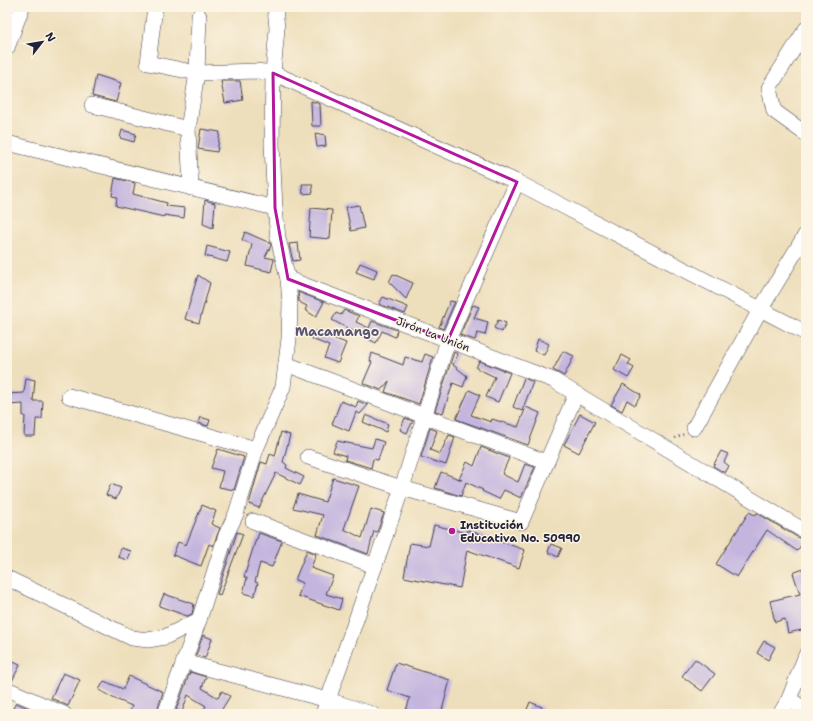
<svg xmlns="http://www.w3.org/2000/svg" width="813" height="721" font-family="'Shantell Sans',sans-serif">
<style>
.building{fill:#c4b5df}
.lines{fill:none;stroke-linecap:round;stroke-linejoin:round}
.minor-casing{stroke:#413e4e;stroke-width:16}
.path{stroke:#413e4e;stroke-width:2;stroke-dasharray:1 3;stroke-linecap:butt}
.minor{stroke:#fff;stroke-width:15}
.marked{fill:none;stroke:#b5179e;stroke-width:3;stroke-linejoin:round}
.poi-dot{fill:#b5179e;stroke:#fcf5e5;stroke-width:1.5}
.labels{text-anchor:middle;stroke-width:3;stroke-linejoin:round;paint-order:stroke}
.street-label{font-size:11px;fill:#22223b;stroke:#fcf5e5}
.poi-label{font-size:11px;font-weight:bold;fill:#22223b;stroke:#fcf5e5;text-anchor:start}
.quarter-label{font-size:13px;font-weight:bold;fill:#5b5574;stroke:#fcf5e5}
</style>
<rect width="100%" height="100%" fill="#fcf5e5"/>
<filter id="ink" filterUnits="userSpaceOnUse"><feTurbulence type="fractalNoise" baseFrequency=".025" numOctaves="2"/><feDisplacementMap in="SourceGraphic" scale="8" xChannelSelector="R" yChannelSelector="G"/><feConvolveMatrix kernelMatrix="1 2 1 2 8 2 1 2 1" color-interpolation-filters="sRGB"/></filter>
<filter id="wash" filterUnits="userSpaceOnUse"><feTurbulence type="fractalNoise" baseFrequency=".012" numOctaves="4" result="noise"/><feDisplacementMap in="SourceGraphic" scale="16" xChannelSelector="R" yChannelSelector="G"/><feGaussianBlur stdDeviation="0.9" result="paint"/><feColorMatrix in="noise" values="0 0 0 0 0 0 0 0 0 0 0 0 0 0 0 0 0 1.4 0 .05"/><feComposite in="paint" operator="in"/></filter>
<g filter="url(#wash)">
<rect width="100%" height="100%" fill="#eedfbc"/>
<g id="blocks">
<g class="building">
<polygon points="96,75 121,83 116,102 92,96"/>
<polygon points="221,81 240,81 243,100 225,103"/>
<polygon points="311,101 320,104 321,126 312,126"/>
<polygon points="201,129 220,132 217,152 198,149"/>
<polygon points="122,130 136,134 134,142 120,138"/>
<polygon points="315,133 325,135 326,146 317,147"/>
<polygon points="115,178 135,183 133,194 167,203 166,206 185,208 184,218 164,215 164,217 116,206 117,197 112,196"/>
<polygon points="302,184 312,184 313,193 303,194"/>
<polygon points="205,200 215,203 213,228 203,224"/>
<polygon points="359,205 364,228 351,231 346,207"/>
<polygon points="311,208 332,210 330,239 309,237"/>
<polygon points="245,232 270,243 271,246 265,257 274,259 271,272 247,266 252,244 242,240"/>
<polygon points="298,243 300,260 293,261 289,244"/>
<polygon points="207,246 230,252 227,262 205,256"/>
<polygon points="360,263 377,270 374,279 356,272"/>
<polygon points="393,274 413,283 406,299 389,282"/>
<polygon points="198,275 210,283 199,323 185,319"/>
<polygon points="298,292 324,302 316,317 305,310 307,306 299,302"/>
<polygon points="383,297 408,307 405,314 379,304"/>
<polygon points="450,301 455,302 443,329 439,327"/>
<polygon points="473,305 479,307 474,318 488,322 485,335 477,333 475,340 460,335"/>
<polygon points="344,310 359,316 356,322 369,328 372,321 397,330 395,337 382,331 376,343 332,320 336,313 341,315"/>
<polygon points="498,320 506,323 502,332 494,328"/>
<polygon points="315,331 346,343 338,363 324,358 329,346 312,339"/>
<polygon points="538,339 549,344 544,355 534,351"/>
<polygon points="563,351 574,356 564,376 553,370"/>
<polygon points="454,352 458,354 453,365 467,376 463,387 453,383 443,413 435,411"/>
<polygon points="372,353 403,365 405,357 422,362 425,354 433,357 419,404 385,392 389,381 381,390 363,383 372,362 370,361"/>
<polygon points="622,355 631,360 628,364 634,368 628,378 614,370"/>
<polygon points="479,361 510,373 498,402 486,397 495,377 476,368"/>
<polygon points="26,378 35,380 33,401 43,401 42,419 36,419 35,436 24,436 25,416 23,416 23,404 7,405 7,394 24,393"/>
<polygon points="524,378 533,382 522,411 513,407"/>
<polygon points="623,384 641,395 635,405 627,400 622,411 611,405"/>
<polygon points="469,390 480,395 471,415 491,422 492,419 518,427 526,407 540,413 528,445 456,419"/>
<polygon points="341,401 356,407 358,401 368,405 360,414 356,412 349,431 332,424"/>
<polygon points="580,414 595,422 579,453 564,445"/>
<polygon points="366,415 388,424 386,432 363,422"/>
<polygon points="200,417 210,420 208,426 198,423"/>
<polygon points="405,418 413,421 407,433 400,430"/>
<polygon points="430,428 437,431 430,450 440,454 449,435 455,437 446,465 421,457"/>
<polygon points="281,432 290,435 283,462 287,465 286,468 304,477 300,485 276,473 259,508 249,504 261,462 267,464 270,454 275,456"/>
<polygon points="375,439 384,442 378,460 373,459 371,468 345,460 346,456 333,452 337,441 372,448"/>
<polygon points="481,447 509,458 502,474 518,482 525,464 535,467 521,498 504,490 499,499 482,491 483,490 466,482 461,496 435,488 441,472 462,480 459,479 467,462 474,466"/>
<polygon points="218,449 244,457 234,490 219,487 223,471 211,468"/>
<polygon points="721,451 728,454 724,462 729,466 725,473 713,466"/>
<polygon points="333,478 359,486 344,529 362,538 371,509 384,513 377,532 374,531 368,554 317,535 323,515 293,508 298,494 325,502"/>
<polygon points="111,484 121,488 116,499 106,495"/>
<polygon points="202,505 216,511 211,524 220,528 213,546 209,544 201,566 173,555 178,542 186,545"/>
<polygon points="749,512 755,515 757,513 804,541 797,551 767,530 737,577 716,564"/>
<polygon points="434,525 466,533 467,530 525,550 519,568 467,550 460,588 404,577 410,543 429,546"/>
<polygon points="237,532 243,534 220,595 217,594"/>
<polygon points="259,533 282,541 272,567 260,563 255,582 258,583 254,596 243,593 247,578 244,577 256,539 257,539"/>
<polygon points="551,544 562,548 558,557 548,552"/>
<polygon points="121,548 131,551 128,560 118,557"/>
<polygon points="307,550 316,554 311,568 333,576 326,594 342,599 339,610 298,596 303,583 295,580"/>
<polygon points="806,568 806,629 788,633 785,619 775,622 770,601 800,594 793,573"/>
<polygon points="164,594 194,604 192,614 187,616 159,606"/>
<polygon points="203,635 212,639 205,658 196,655"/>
<polygon points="764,641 775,647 768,660 757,653"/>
<polygon points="7,659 20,665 12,681 7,680"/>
<polygon points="695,659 715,674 702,691 682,676"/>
<polygon points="396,663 450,680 441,714 405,714 410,698 387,690"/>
<polygon points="190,672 206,677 202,688 218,698 222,691 230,696 219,714 201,714 206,706 188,695 182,712 176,710"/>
<polygon points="63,673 80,680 68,706 51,698"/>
<polygon points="129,676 163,692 156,714 129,714 132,706 113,698 99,690 104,681 123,689"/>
<polygon points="530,702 542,707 539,714 532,714 526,712"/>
<polygon points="16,703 42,714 10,714"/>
</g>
</g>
</g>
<g filter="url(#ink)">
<use href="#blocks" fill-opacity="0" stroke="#413e4e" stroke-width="1"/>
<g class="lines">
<g class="minor-casing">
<g id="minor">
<polyline points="155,7 148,63 197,73 256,71 273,73 517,182 806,333"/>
<polyline points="806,29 769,88 774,111 806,134"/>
<polyline points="7,48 22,7"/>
<polyline points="92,105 188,129"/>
<polyline points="7,143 275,208"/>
<polyline points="191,188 188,129 197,73 199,16"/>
<polyline points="288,279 553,380 806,532"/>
<polyline points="286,364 546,462"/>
<polyline points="69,396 256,449"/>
<polyline points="694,428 760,310 806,234"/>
<polyline points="308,457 402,488 521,522 576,394"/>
<polyline points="253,521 375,566"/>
<polyline points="7,578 132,638 148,640 165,637 199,620"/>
<polyline points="184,661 199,666 328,700 372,714"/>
<polyline points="7,689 64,714"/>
<polyline points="789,699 806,710"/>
<polyline points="165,714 199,620 226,535 236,514 256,449 283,387 289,339 290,303 288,279 278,238 275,208 272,144 273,73 277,29 275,7"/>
<polyline points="323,714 402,488 448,340 517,182"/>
<polyline points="780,714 789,699 806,655"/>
</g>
</g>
<polyline class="path" points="675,438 684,434"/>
<use href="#minor" class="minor"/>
</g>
</g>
<path class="marked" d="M273,73L517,182L448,340L288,279L275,208Z"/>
<circle class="poi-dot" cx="452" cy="531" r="4"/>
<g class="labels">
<g class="street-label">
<text transform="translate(433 334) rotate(21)" y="4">Jirón La Unión</text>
</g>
<g class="poi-label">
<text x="460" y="529">Institución<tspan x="460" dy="13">Educativa No. 50990</tspan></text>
</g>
<g class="quarter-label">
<text x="337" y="336">Macamango</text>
</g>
</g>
<rect width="813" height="721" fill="none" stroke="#fcf5e5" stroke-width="24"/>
<g transform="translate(42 42) rotate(59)" stroke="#fcf5e5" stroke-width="3" paint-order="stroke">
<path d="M0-3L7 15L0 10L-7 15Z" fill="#22223b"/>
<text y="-6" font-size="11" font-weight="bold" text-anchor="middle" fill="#22223b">N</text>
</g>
</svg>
